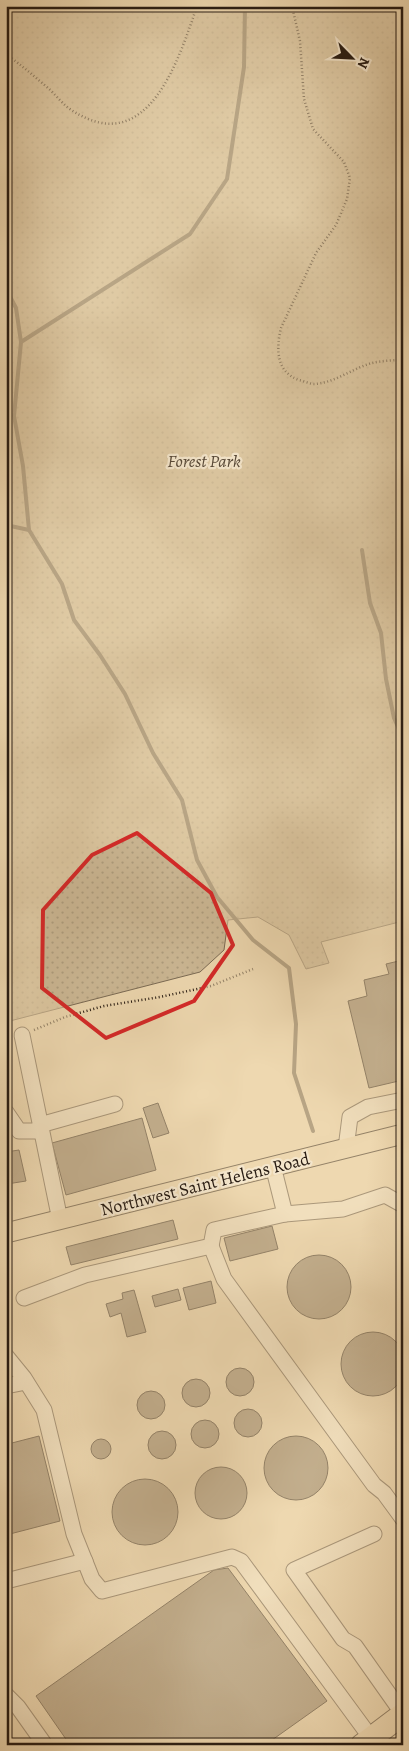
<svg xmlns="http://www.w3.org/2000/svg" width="409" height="1751" font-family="Alegreya,serif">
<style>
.park{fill:url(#park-dots);stroke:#7a6a54}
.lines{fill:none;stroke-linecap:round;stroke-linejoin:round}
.stream{stroke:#766650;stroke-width:4}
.building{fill:#8e7d64;stroke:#271b12}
.minor-casing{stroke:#594a3a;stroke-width:17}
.major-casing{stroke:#271b12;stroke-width:21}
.highway-casing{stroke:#271b12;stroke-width:24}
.path{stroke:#271b12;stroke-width:2.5;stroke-dasharray:1 2.5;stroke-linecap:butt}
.minor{stroke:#f4e6cc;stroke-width:15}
.major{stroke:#eed8b0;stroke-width:19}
.highway{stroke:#eed8b0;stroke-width:22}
.marked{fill:none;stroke:#d62828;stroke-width:4;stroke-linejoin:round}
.labels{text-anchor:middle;stroke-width:4.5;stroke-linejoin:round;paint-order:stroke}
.park-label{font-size:18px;font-style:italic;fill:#594a39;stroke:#f4e6cc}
.street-label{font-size:18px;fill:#271b12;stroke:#f4e6cc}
</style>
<defs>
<pattern id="park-dots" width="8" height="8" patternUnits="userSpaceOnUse" patternTransform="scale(1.25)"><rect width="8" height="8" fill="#ccb895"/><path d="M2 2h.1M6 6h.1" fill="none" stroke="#af9e7f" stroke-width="1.8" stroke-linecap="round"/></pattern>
</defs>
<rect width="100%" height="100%" fill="#eed8b0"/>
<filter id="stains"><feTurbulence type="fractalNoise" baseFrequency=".004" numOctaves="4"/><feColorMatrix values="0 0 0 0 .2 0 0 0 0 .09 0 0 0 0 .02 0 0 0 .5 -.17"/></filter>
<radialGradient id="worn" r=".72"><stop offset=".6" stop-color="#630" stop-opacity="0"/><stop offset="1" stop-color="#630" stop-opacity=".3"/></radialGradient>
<polygon class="park" points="6,6 403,6 403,921 321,942 329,963 306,969 289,935 258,917 228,920 224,950 200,972 6,1022"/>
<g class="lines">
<g class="stream">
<polyline points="245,6 244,67 227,179 190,234 21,342 14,416 23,466 29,530 62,584 74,620 100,655 125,694 153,753 182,800 197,860 217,897 253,940 289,968 296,1024 294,1073 313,1131"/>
<polyline points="6,289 16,308 21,342"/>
<polyline points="6,525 29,530"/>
<polyline points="362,550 370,603 381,633 386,679 394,718 403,738"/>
</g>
</g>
<g class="building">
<polygon points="403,960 403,1080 369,1088 348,1001 367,996 364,980 389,974 386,964"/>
<polygon points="158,1103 169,1133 153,1138 143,1108"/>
<polygon points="142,1118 156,1170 66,1195 52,1143"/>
<polygon points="19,1150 26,1181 7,1184 9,1197 6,1197 6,1152"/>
<polygon points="173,1220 178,1239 71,1265 66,1247"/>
<polygon points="272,1226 278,1249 230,1261 224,1238"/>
<circle cx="319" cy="1287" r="32"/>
<polygon points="211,1281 216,1303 189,1310 183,1288"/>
<polygon points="178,1289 181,1300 155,1307 152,1296"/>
<polygon points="134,1290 146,1332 127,1337 121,1313 110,1317 106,1304 123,1299 122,1293"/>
<circle cx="373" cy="1364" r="32"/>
<circle cx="240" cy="1382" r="14"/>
<circle cx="196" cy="1393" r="14"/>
<circle cx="151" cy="1405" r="14"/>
<circle cx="248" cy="1423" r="14"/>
<circle cx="205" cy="1434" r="14"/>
<circle cx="162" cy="1445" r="14"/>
<polygon points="39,1436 60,1521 6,1535 6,1440 8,1444"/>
<circle cx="296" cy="1468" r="32"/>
<circle cx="101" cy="1449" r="10"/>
<circle cx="221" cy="1493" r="26"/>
<circle cx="145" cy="1512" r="33"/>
<polygon points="228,1568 327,1701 265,1745 70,1745 36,1696 214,1570"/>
</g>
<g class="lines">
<g class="minor-casing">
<g id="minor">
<polyline points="22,1035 60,1220"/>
<polyline points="6,1112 19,1131 41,1131"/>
<polyline points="40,1125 115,1104"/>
<polyline points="346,1148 350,1117 368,1107 403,1100"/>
<polyline points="273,1166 285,1214"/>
<polyline points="211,1246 224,1279 374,1485 384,1493 403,1519"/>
<polyline points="24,1298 85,1275 211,1246 214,1230 285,1214 343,1209 385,1195 403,1205"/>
<polyline points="6,1356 24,1378 44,1410 74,1534 92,1579 102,1591 232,1557 241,1561 371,1738"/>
<polyline points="6,1386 26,1382"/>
<polyline points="374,1534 294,1570 343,1639 355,1646 403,1714"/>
<polyline points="6,1581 85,1561"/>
<polyline points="6,1695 18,1707 45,1745"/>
</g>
</g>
<g class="major-casing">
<polyline id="major" points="6,1233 403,1134"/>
</g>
<g class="highway-casing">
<polyline id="highway" points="362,1745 403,1714"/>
</g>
<g class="path">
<path d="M292,6L300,41L304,99L313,129L344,162L350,178L347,199L336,225L316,253L281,328C276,349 276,372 299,380C304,381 310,384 314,384C335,383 353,368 372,363C381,361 393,360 403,360"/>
<path d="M6,54C21,65 34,76 48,88C56,95 64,106 73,111C148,159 179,59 197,6"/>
<polyline points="34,1030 65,1017 104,1006 160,997 211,986 253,969"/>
</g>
<use href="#minor" class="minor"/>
<use href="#major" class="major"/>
<use href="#highway" class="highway"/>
</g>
<path d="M0 0H409V1751H0ZM137,833L211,893L233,945L194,1001L106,1038L42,988L43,910L92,855Z" fill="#eed8b0" fill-opacity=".55" fill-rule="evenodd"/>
<path class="marked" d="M137,833L211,893L233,945L194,1001L106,1038L42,988L43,910L92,855Z"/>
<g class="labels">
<g class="park-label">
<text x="204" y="467">Forest Park</text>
</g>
<g class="street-label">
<text transform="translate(205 1184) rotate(-14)" y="6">Northwest Saint Helens Road</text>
</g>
</g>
<rect width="409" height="1751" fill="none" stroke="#eed8b0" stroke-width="25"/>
<rect x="8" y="8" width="394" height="1736" fill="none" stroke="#271b12" stroke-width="2.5"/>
<rect x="12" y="12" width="384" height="1726" fill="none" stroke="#271b12"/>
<g transform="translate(352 58) rotate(114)" stroke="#f4e6cc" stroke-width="4" paint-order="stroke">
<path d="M0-4L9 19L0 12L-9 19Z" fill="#271b12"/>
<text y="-8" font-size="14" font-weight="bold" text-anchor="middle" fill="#271b12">N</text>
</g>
<rect width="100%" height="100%" filter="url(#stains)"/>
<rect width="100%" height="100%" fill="url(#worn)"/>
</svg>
